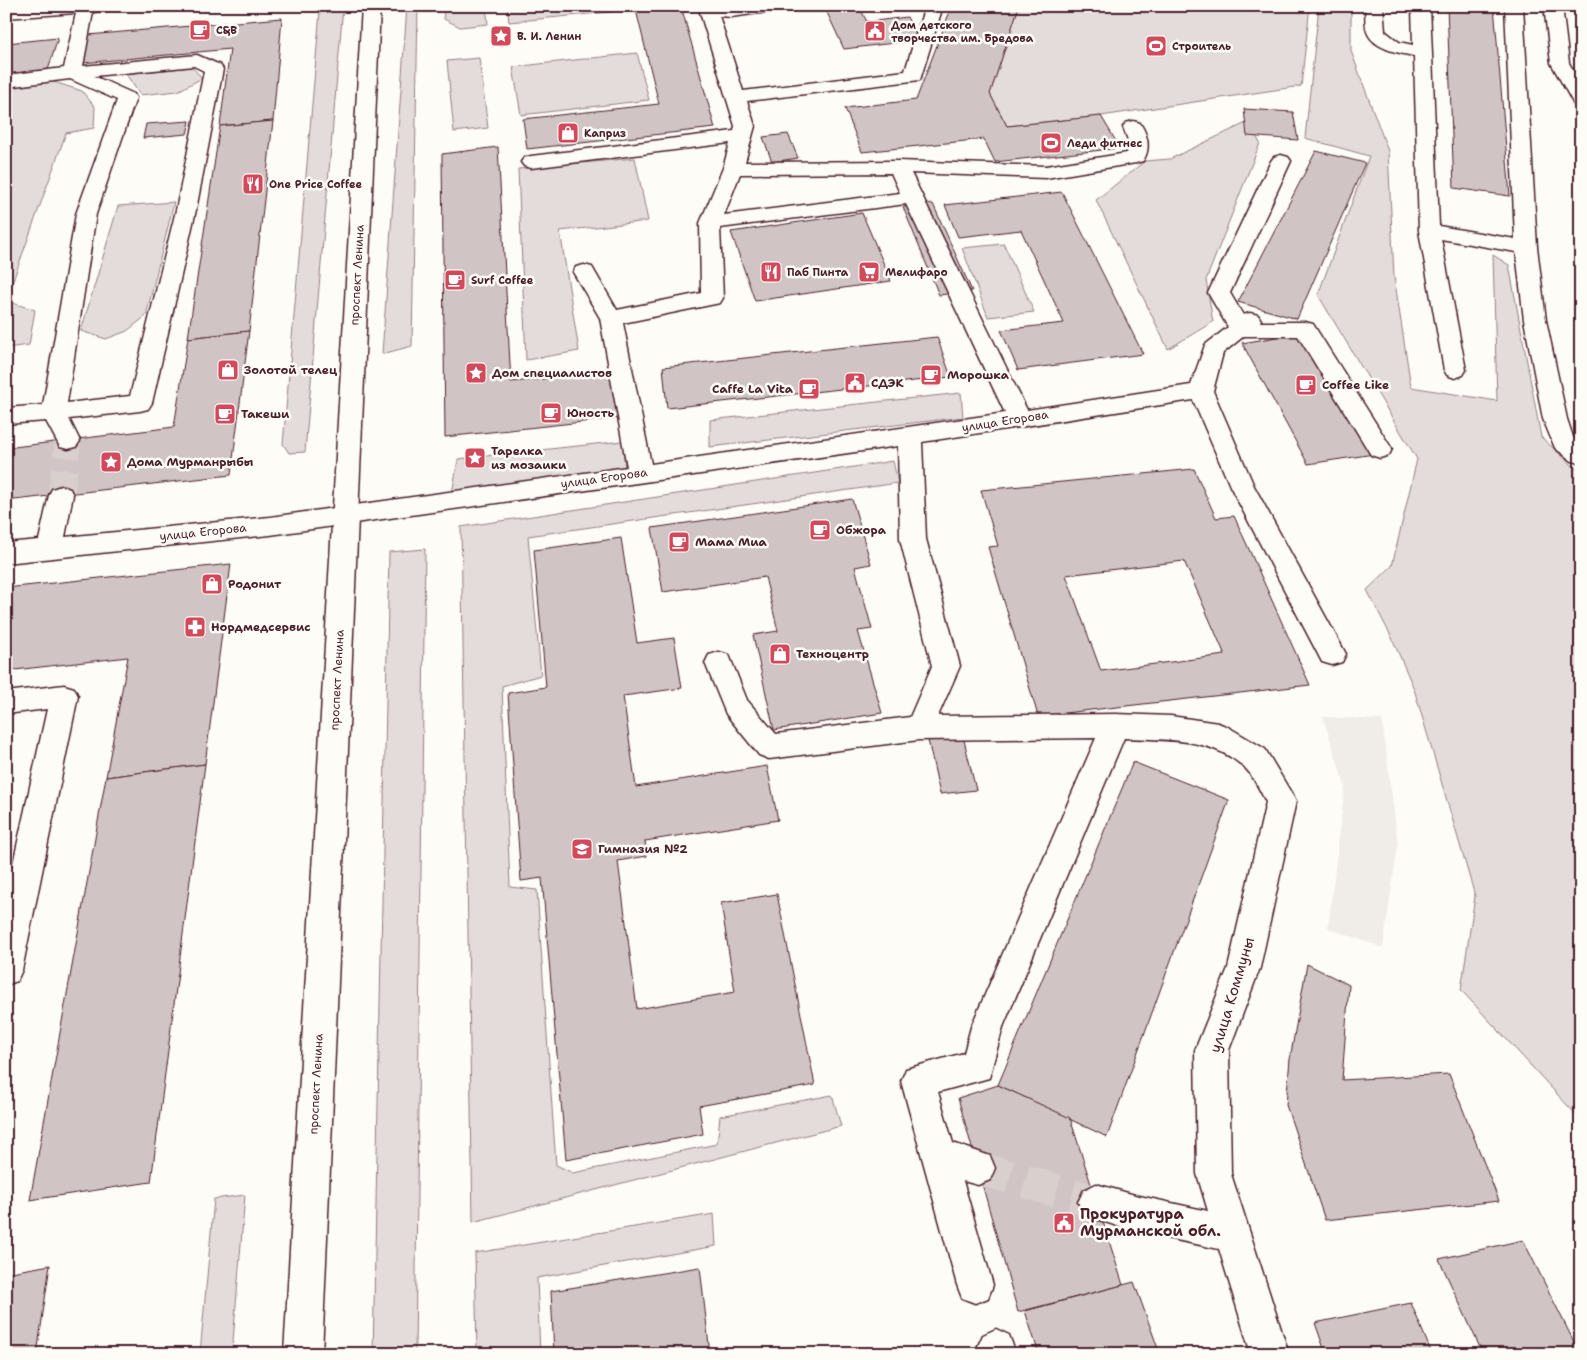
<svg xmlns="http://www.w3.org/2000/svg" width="1587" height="1360" font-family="'Shantell Sans',sans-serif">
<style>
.built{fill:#f0ece8}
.green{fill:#e3dcda;stroke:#967e82}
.building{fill:#d0c5c4;stroke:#4a1f2b;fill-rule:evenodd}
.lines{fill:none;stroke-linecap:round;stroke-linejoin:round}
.minor-tunnel-far1{stroke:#d9d0ce;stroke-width:26;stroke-dasharray:26 12;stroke-linecap:butt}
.minor-tunnel{stroke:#d9d0ce;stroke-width:33;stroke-dasharray:33 16;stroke-linecap:butt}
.minor-casing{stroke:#4a1f2b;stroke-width:3}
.major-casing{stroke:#4a1f2b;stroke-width:3}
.minor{fill:#fdfcf7;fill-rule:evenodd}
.major{fill:#fdfcf7;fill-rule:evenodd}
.labels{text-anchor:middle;stroke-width:5;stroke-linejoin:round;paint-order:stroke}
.far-poi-label{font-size:11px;font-weight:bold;fill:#4a1f2b;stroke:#fdfcf7;text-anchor:start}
.street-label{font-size:12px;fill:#4a1f2b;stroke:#fdfcf7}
.poi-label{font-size:12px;font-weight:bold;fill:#4a1f2b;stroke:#fdfcf7;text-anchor:start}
.near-street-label{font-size:15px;fill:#4a1f2b;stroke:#fdfcf7}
.near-poi-label{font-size:15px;font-weight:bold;fill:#4a1f2b;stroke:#fdfcf7;text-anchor:start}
</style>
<rect width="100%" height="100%" fill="#fdfcf7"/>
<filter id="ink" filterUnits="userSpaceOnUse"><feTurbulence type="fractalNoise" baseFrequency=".02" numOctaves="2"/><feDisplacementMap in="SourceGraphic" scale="10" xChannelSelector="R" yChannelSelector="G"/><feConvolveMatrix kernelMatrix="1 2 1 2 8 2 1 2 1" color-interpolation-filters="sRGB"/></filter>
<g filter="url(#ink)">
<polygon class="built" points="1323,717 1382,720 1398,844 1383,948 1328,928 1345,786"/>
<g class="green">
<polygon points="326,6 343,6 305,452 289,453 283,444 320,11"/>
<polygon points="407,6 418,6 412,346 382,354"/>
<polygon points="443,6 486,6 488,24 460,27 444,19"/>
<polygon points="507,6 618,6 619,11 509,22"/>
<polygon points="1019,6 1310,6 1301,86 1101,116 1007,126 990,94"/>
<polygon points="1319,6 1351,6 1351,51 1388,151 1394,276 1411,387 1497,401 1493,255 1509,265 1541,437 1581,473 1581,1120 1461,990 1475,896 1414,689 1392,638 1367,590 1392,566 1417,459 1318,295 1369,156 1305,138"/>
<polygon points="637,53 649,100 521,115 513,67"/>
<polygon points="479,58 488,128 454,132 447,61"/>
<polygon points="192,67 202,78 178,91 140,95 126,74"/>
<polygon points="51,81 82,91 95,107 94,128 66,133 6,300 6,89"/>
<polygon points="1248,122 1260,143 1206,280 1213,322 1168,349 1096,200 1145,161 1170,159"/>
<polygon points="635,158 648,221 560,231 579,351 526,360 518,169"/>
<polygon points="174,202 146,316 127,331 106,339 81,331 118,206"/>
<polygon points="1004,244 1034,312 988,317 962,248"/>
<polygon points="6,301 35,310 29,345 6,348"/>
<polygon points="961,393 963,417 710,447 710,420"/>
<polygon points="623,441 625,472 452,494 458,459"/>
<polygon points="893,461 898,483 528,536 541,675 502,686 510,887 537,890 556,1165 573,1173 717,1144 720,1116 832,1095 841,1126 473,1222 461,527"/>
<polygon points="425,549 415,1354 373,1354 389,552"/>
<polygon points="245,1195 232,1354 200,1354 214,1199"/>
<polygon points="714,1214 716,1246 537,1278 540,1354 477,1354 475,1253"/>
</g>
<g class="building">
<polygon points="635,6 681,6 715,128 527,149 523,119 659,104"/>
<polygon points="824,6 859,6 867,22 907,17 919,40 844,49"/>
<polygon points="952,6 1019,6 990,94 1007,126 1101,116 1120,148 995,162 984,139 862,152 845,108 916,100"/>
<polygon points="1447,6 1494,6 1510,196 1454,188"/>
<polygon points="282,18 273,121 220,126 230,49 82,63 88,35"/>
<polygon points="58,38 48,70 6,74 6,43"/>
<polygon points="1244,109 1293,112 1298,140 1247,136"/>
<polygon points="190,121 187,134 143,138 146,124"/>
<polygon points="273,121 249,331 188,338 220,126"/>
<polygon points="788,134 798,158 772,162 763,137"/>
<polygon points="498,147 511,382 613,373 619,418 445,437 442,154"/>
<polygon points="1316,151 1365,163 1297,319 1238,302"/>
<polygon points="1062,192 1143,354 1018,370 1001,330 1064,323 1021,230 958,237 945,205"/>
<polygon points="933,204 972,291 939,295 903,207"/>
<polygon points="862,213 891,281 755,301 731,232"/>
<polygon points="249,331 231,475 6,501 6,448 174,427 188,338"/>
<polygon points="1300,333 1374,454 1308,464 1242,343"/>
<polygon points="937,337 951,377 667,408 663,367"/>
<path d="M1194,469L1216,518L1234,516L1310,685L1038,716L988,547L998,546L981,490ZM1184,561L1225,655L1101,671L1066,575Z"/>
<polygon points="852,499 871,564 855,567 872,629 858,631 882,713 774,730 753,635 778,631 765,577 663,592 652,528"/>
<polygon points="621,538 637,643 674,638 682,688 623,696 636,787 767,766 778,820 645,841 647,856 618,861 637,1009 735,992 721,903 777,894 815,1085 699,1106 703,1134 566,1160 542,878 521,881 508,693 546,687 534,550"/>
<polygon points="231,564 205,764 106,777 128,657 6,671 6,588"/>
<polygon points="963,736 976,790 940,794 928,740"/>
<polygon points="1133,762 1229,800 1107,1137 998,1085"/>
<polygon points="205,764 151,1182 30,1200 106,777"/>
<polygon points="1307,964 1349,985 1342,1080 1449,1074 1499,1201 1325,1220 1286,1105 1290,1059"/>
<polygon points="998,1085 1070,1118 1123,1285 1018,1312 958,1098"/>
<polygon points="1523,1240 1580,1354 1483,1354 1439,1259"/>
<polygon points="50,1265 37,1354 6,1354 6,1273"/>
<polygon points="700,1267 710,1354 554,1354 551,1291"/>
<polygon points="1134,1282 1160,1354 1039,1354 1025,1311"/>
<polygon points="1411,1303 1432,1354 1326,1354 1315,1323"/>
</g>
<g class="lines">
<polyline class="minor-tunnel-far1" points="61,495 68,441"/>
<polyline class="minor-tunnel" points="978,1168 1096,1202"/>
<g class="minor-casing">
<g id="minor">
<path d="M27,6H115L112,10L93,12L83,66L197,55L220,65L223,69L196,210L152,403L148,409L140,411L69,419L80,441L76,447L68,449L60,447L46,421L6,424V408L43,405L76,214L117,100L70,79L6,87V75L64,68L76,13L6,18V8ZM194,66L204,71L176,210L130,396L67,403L96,214L136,98L134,94L94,76Z"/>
<path d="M698,6H784L781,10L775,11L731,17L719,16L743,91L905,71L925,6H943L920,80L747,101L755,126L745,162L898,161L1046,166L1127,153L1129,143L1123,127L1126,123L1133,121L1140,123C1148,135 1151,149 1143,161L1136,163L1046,178L911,173L1027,410L1191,385L1205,345L1228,327L1208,293L1271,161L1274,157L1281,155L1288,157L1291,161L1230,293L1243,315L1250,313L1258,315L1261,320L1260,322H1305L1313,324L1392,449L1389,455L1380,458L1371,455L1298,336H1244L1223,353L1213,391L1254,486L1346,654L1342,662L1332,665L1322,662L1230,486L1193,400L922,442L926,539L960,666L938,716L1115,714L1171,716L1218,723L1228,727L1265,749L1296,801L1260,968L1229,1050L1231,1174L1289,1354H1251L1219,1249C1174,1239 1126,1232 1084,1214L1078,1202L1084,1190L1096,1184L1135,1195L1208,1211L1197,1174L1195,1050L1228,968L1266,802C1260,791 1253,774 1243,766C1209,737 1166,740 1124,738L1003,1027L989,1078L938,1092L953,1143L990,1156L995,1168L990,1180L978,1185L963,1181L993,1285L988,1298L975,1303L962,1298L957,1285L901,1081L906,1069L964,1053L971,1027L1096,738L919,740L769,759L759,755L726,714L705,663L709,655L719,652L729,655L747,700L776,734L910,717L932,666L900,539L898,446L270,535L6,563V543L39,540L49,495L52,489L61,486L70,489L73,495L65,537L270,517L627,467L600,318L573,272L576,267L584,265L592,267L617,310L701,293L700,223L723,168L730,143L531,168L524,166L521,162L524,158L531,156L734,131L735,126ZM891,173L900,193L724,215L740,174ZM906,204L1005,413L651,464L623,323L720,303L723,298L720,228Z"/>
<path d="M1365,6H1383L1385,31L1399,42L1413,45L1412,6H1430L1439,226L1515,239L1505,6H1523L1537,247L1546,320L1567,419L1573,437L1581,443V463L1572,461L1555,448L1543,419L1524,320L1516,252L1441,239L1466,370L1463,375L1455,378L1447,375L1444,370L1419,231L1414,56C1399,53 1375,49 1368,34C1364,27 1366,14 1365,6Z"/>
<polygon points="1544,6 1562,6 1569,63 1581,84 1581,107 1574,105 1572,101 1551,63"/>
<polygon points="64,685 74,688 78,696 22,970 17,981 6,985 6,896 47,709 6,714 6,692"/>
<polygon points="996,1329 1009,1335 1016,1354 978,1354 977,1348 983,1335"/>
</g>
</g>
<g class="major-casing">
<polygon id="major" points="362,6 380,6 322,1354 284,1354"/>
</g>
<use href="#minor" class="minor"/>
<use href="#major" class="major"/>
</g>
</g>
<defs>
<g id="cafe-square" transform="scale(1.125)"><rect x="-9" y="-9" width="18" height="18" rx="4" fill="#d1495b" stroke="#fdfcf7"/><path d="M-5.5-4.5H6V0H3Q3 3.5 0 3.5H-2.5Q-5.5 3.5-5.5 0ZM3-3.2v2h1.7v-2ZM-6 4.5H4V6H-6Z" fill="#fff"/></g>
<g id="civic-square" transform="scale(1.125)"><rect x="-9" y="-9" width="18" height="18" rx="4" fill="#d1495b" stroke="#fdfcf7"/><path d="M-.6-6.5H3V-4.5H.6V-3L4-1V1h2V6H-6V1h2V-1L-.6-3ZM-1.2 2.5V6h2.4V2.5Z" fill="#fff"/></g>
<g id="sight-square" transform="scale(1.125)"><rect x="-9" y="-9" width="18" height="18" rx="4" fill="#d1495b" stroke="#fdfcf7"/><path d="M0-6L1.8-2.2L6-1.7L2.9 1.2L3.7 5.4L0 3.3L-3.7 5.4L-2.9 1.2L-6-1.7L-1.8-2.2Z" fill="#fff"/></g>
<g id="stadium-square" transform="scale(1.125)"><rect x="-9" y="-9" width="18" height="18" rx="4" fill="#d1495b" stroke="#fdfcf7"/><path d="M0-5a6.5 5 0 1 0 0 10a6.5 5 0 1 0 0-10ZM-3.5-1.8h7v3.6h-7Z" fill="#fff"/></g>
<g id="shop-square" transform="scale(1.125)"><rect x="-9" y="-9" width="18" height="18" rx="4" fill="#d1495b" stroke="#fdfcf7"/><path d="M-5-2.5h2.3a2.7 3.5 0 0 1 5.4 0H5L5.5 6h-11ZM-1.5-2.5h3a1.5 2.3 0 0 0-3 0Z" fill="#fff"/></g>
<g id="restaurant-square" transform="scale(1.125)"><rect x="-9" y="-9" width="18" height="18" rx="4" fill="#d1495b" stroke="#fdfcf7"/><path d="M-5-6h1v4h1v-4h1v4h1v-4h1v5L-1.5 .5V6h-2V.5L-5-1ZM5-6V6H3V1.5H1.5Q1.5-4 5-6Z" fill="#fff"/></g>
<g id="supermarket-square" transform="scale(1.125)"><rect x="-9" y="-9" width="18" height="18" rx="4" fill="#d1495b" stroke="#fdfcf7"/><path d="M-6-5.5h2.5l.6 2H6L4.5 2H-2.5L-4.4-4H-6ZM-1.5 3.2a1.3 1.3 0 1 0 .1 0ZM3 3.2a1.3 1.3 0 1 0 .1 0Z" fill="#fff"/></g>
<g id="pharmacy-square" transform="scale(1.125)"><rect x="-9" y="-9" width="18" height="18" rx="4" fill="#d1495b" stroke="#fdfcf7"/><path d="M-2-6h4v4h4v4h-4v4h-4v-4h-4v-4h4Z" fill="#fff"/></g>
<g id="school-square" transform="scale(1.125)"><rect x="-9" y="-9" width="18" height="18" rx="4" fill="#d1495b" stroke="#fdfcf7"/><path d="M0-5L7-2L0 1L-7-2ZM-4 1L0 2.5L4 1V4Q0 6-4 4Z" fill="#fff"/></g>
</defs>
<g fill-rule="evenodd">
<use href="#cafe-square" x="200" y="30"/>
<use href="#civic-square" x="875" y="31"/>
<use href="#sight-square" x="501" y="36"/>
<use href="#stadium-square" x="1156" y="46"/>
<use href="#shop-square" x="568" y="133"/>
<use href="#stadium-square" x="1051" y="143"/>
<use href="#restaurant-square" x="253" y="184"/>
<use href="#restaurant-square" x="771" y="272"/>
<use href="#supermarket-square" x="869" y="272"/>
<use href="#cafe-square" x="455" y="280"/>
<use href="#shop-square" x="228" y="370"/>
<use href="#sight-square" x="476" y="373"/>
<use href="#cafe-square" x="931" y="375"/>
<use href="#civic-square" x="855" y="383"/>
<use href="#cafe-square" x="1306" y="385"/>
<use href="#cafe-square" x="809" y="389"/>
<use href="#cafe-square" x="551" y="413"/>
<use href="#cafe-square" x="225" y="414"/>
<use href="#sight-square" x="475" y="458"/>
<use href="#sight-square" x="111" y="462"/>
<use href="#cafe-square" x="820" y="530"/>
<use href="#cafe-square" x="679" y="542"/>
<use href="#shop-square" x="212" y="584"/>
<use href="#pharmacy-square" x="195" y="627"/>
<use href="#shop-square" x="780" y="654"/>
<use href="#school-square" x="582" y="849"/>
<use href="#civic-square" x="1064" y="1223"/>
</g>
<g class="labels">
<g class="far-poi-label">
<text x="891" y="29">Дом детского<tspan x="891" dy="13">творчества им. Бредова</tspan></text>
<text x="216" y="34">C&amp;B</text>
<text x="517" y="40">В. И. Ленин</text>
<text x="1172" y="50">Строитель</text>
<text x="584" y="137">Каприз</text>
<text x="1067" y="147">Леди фитнес</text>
<text x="269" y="188">One Price Coffee</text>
<text x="787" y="276">Паб Пинта</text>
<text x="885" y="276">Мелифаро</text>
<text x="471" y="284">Surf Coffee</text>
</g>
<g class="street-label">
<text transform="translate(357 275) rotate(-87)" y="4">проспект Ленина</text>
<text transform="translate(1005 421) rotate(-9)" y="4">улица Егорова</text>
<text transform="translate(604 478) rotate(-8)" y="4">улица Егорова</text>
<text transform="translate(203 532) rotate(-6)" y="4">улица Егорова</text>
<text transform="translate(337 680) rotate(-87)" y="4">проспект Ленина</text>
<text transform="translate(316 1084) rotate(-87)" y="4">проспект Ленина</text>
</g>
<g class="poi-label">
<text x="244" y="374">Золотой телец</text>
<text x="492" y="377">Дом специалистов</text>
<text x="947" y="379">Морошка</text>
<text x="871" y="387">СДЭК</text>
<text x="1322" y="389">Coffee Like</text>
<text x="793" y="393" text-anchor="end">Caffe La Vita</text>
<text x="567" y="417">Юность</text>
<text x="241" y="418">Taкеши</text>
<text x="491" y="455">Тарелка<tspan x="491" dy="14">из мозаики</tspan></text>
<text x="127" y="466">Дома Мурманрыбы</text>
<text x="836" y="534">Обжора</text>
<text x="695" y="546">Мама Миа</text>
<text x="228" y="588">Родонит</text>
<text x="211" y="631">Нордмедсервис</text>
<text x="796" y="658">Техноцентр</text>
<text x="598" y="853">Гимназия №2</text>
</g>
<g class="near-street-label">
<text transform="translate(1232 995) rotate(-73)" y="5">улица Коммуны</text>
</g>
<g class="near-poi-label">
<text x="1080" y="1219">Прокуратура<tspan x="1080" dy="17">Мурманской обл.</tspan></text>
</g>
</g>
<rect width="1587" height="1360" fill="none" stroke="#fdfcf7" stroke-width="25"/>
<rect x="12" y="12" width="1562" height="1335" fill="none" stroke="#4a1f2b" stroke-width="2" filter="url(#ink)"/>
</svg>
